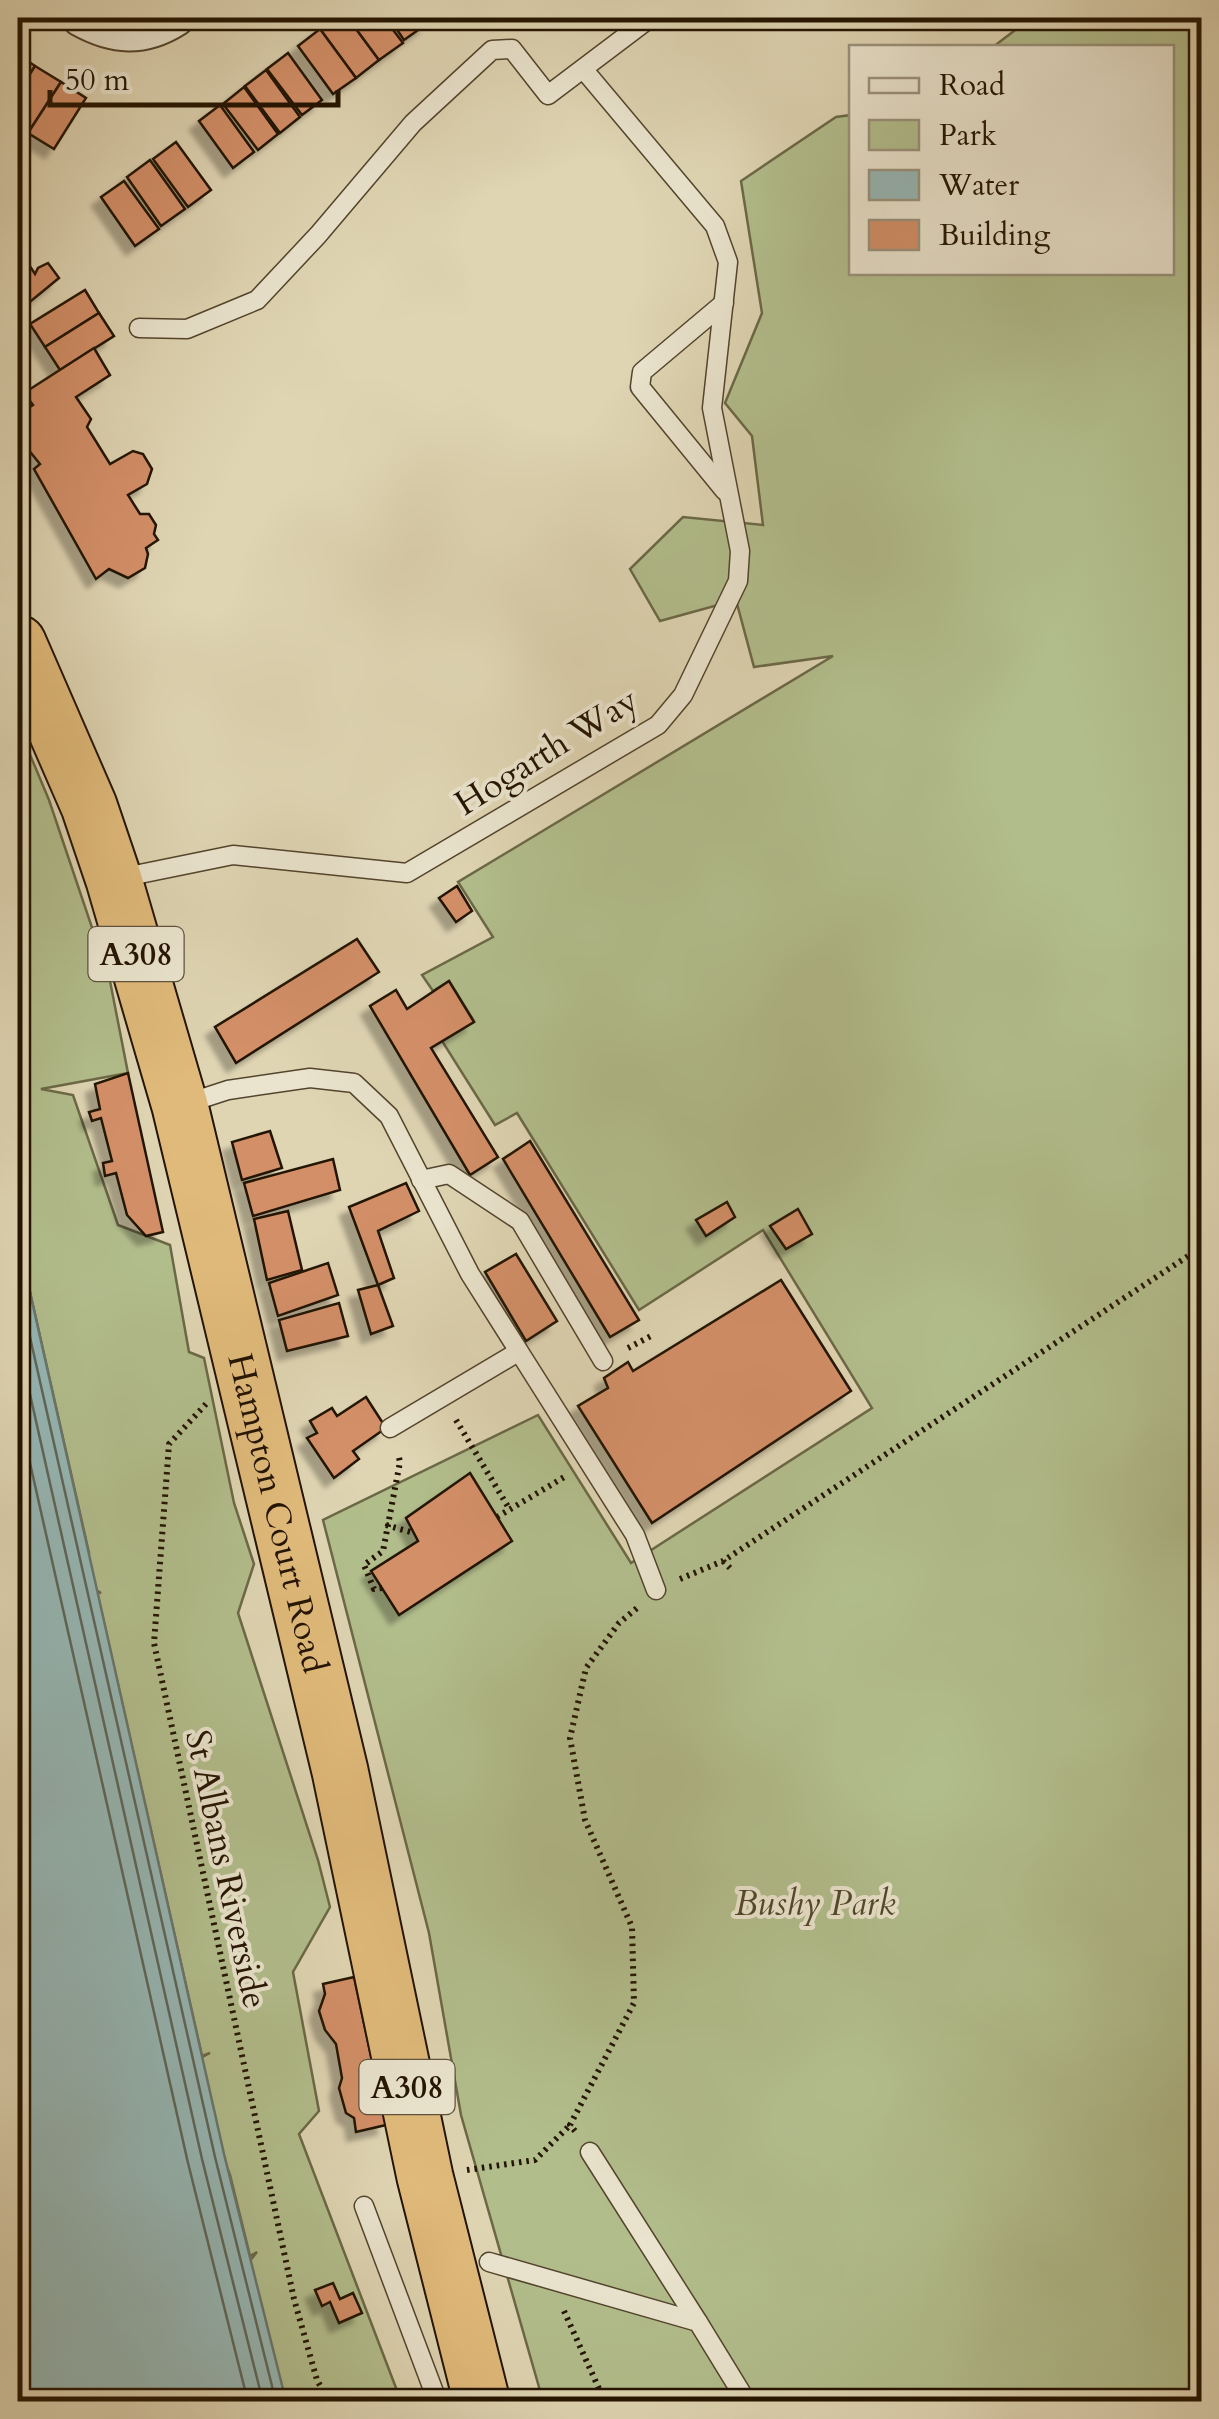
<svg xmlns="http://www.w3.org/2000/svg" width="1219" height="2419" font-family="Cardo,serif">
<style>
.green{fill:#b2bd8c;stroke:#6b6846;stroke-width:2.5}
.water{fill:#96b7b5;stroke:#68766d;stroke-width:2.5}
.lines{fill:none;stroke-linecap:round;stroke-linejoin:round}
.shore{stroke:#5d665a;stroke-width:2.5}
.building{fill:#d38f67;stroke:#241400;stroke-width:2.5;filter:url(#shadow)}
.service-casing{stroke:#53442d;stroke-width:21}
.minor-casing{stroke:#53442d;stroke-width:39}
.trunk-casing{stroke:#241400;stroke-width:59}
.path{stroke:#241400;stroke-width:6;stroke-dasharray:2.5 5;stroke-linecap:butt}
.service{stroke:#eae4ce;stroke-width:18}
.minor{stroke:#eae4ce;stroke-width:35}
.trunk{stroke:#e0ba7a;stroke-width:55}
.labels{text-anchor:middle;stroke-width:8;stroke-linejoin:round;paint-order:stroke}
.shield{fill:#eae4ce;stroke:#5f523e;stroke-width:2.5}
.shield-label{font-size:32px;font-weight:bold;fill:#241400}
.street-label{font-size:35px;fill:#241400;stroke:#eae4ce}
.park-label{font-size:35px;font-style:italic;fill:#4f472a;stroke:#eae4ce}
</style>
<defs>
<filter id="shadow"><feDropShadow dx="-9" dy="9" stdDeviation="2.5" flood-color="#0004"/></filter>
</defs>
<rect width="100%" height="100%" fill="#dfd5b3"/>
<filter id="stains"><feTurbulence type="fractalNoise" baseFrequency=".002" numOctaves="4"/><feColorMatrix values="0 0 0 0 .2 0 0 0 0 .09 0 0 0 0 .02 0 0 0 .5 -.17"/></filter>
<radialGradient id="worn" r=".72"><stop offset=".6" stop-color="#630" stop-opacity="0"/><stop offset="1" stop-color="#630" stop-opacity=".3"/></radialGradient>
<g class="green">
<polygon points="1031,18 1201,18 1201,2401 543,2401 461,2115 429,1933 323,1520 538,1415 631,1563 872,1408 763,1230 639,1310 517,1113 495,1125 442,1041 474,1021 449,981 433,991 422,975 493,937 458,882 833,656 754,667 736,600 660,621 630,569 683,517 763,525 752,436 725,403 762,313 741,181 836,117 851,115 852,272 1172,272 1172,48 993,47"/>
<polygon points="18,726 49,800 110,981 128,1073 41,1089 73,1095 118,1225 170,1245 189,1352 204,1358 234,1503 254,1564 238,1613 318,1860 330,1907 293,1972 319,2111 299,2134 401,2401 235,2401 224,2293 257,2252 250,2256 230,2175 187,2065 210,2053 202,2056 97,1592 101,1593 82,1581 89,1553 18,1239"/>
</g>
<polygon class="water" points="18,1239 224,2154 286,2401 18,2401"/>
<g class="lines">
<g class="shore">
<polyline points="18,1284 215,2157 276,2402"/>
<polyline points="18,1341 202,2159 263,2402"/>
<polyline points="18,1410 188,2163 248,2402"/>
</g>
</g>
<g class="building">
<polygon points="337,18 348,18 379,60 356,78 320,29"/>
<polygon points="348,18 384,18 403,43 379,60"/>
<polygon points="389,18 424,18 428,23 404,40"/>
<polygon points="320,29 356,78 333,94 298,46"/>
<polygon points="288,53 322,100 302,115 267,69"/>
<polygon points="18,54 35,66 18,93"/>
<polygon points="35,66 61,82 28,133 18,126 18,93"/>
<polygon points="266,70 300,117 280,133 245,86"/>
<polygon points="61,82 86,98 54,149 28,133"/>
<polygon points="244,87 278,134 258,150 223,104"/>
<polygon points="220,105 254,152 233,168 199,121"/>
<polygon points="176,142 211,190 188,207 153,159"/>
<polygon points="150,160 185,209 161,226 127,177"/>
<polygon points="124,181 159,229 135,246 101,197"/>
<polygon points="18,248 35,274 38,268 48,263 59,278 20,310"/>
<polygon points="85,290 99,313 45,347 30,324"/>
<polygon points="99,313 114,336 60,370 45,347"/>
<polygon points="94,348 110,375 76,397 91,419 87,427 110,464 133,451 143,454 152,469 147,484 128,495 140,514 149,514 156,525 154,534 158,540 146,548 148,554 145,568 128,578 109,569 96,579 34,469 40,464 31,453 27,456 18,442 18,415 33,405 24,393"/>
<polygon points="457,886 472,911 456,922 439,898"/>
<polygon points="357,939 379,972 236,1063 215,1027"/>
<polygon points="449,981 474,1022 431,1048 498,1157 470,1175 370,1006 396,990 407,1009"/>
<polygon points="128,1073 163,1232 146,1236 127,1215 116,1173 105,1176 103,1163 112,1161 101,1118 92,1121 89,1112 100,1109 95,1084"/>
<polygon points="270,1131 282,1168 242,1180 232,1142"/>
<polygon points="530,1141 639,1320 610,1337 503,1159"/>
<polygon points="333,1159 340,1190 253,1216 244,1183"/>
<polygon points="406,1183 419,1211 378,1231 394,1278 378,1285 349,1207"/>
<polygon points="727,1202 735,1217 706,1236 696,1220"/>
<polygon points="798,1209 812,1234 786,1249 770,1226"/>
<polygon points="288,1211 302,1270 267,1280 254,1219"/>
<polygon points="516,1254 557,1321 526,1341 485,1272"/>
<polygon points="328,1263 338,1295 278,1316 269,1283"/>
<polygon points="781,1280 851,1391 652,1523 578,1406 608,1388 604,1378 628,1362 633,1371"/>
<polygon points="378,1285 393,1326 371,1334 358,1290"/>
<polygon points="339,1303 348,1336 287,1351 279,1320"/>
<polygon points="366,1397 386,1428 353,1451 359,1459 334,1478 307,1438 317,1433 310,1421 332,1408 337,1416"/>
<polygon points="470,1473 512,1541 399,1615 371,1571 418,1541 406,1518"/>
<polygon points="354,1977 386,2125 356,2132 354,2118 346,2113 339,2088 342,2078 336,2044 325,2030 319,2011 325,1994 323,1984"/>
<polygon points="333,2283 340,2299 353,2293 362,2313 339,2323 330,2302 322,2306 315,2290"/>
</g>
<g class="lines">
<g class="service-casing">
<g id="service">
<polyline points="724,303 642,372 640,387 725,491"/>
<polyline points="139,328 187,329 257,300 318,235 413,123 492,50 512,49 548,95 650,18"/>
<polyline points="120,878 233,855 407,873 658,725 683,695 738,581 740,551 712,408 728,262 715,226 584,70"/>
<polyline points="185,1104 228,1090 310,1078 354,1083 389,1116 470,1274 635,1535 656,1590"/>
<polyline points="421,1180 449,1174 520,1221 603,1361"/>
<polyline points="390,1428 518,1352"/>
<polyline points="590,2152 698,2322"/>
<polyline points="364,2206 437,2400 442,2402"/>
<polyline points="489,2262 698,2322 747,2402"/>
</g>
</g>
<g class="minor-casing">
<path id="minor" d="M80,18C114,37 143,39 176,18"/>
</g>
<g class="trunk-casing">
<g id="trunk">
<path id="s1" d="M18,643L89,806L114,880L180,1106L340,1771L425,2177L482,2402"/>
</g>
</g>
<g class="path">
<polyline points="18,501 28,494"/>
<polyline points="628,1348 651,1336"/>
<polyline points="206,1404 169,1444 154,1643 294,2299 317,2380 329,2402"/>
<polyline points="456,1420 510,1510"/>
<polyline points="497,1517 566,1476"/>
<polyline points="386,1525 414,1533"/>
<polyline points="723,1561 730,1568"/>
<polyline points="680,1579 723,1561 1202,1247"/>
<polyline points="382,1588 374,1589 364,1565 383,1551 400,1462 398,1453"/>
<polyline points="575,2131 570,2125 634,2003 632,1927 585,1820 570,1738 586,1668 619,1623 637,1608"/>
<polyline points="467,2170 535,2160 570,2125"/>
<polyline points="564,2311 605,2402"/>
</g>
<use href="#service" class="service"/>
<use href="#minor" class="minor"/>
<use href="#trunk" class="trunk"/>
</g>
<g class="labels">
<g class="shield">
<rect x="88.5" y="927" width="95" height="54" rx="8"/>
<rect x="359.5" y="2060" width="95" height="54" rx="8"/>
</g>
<g class="shield-label">
<text x="136" y="965">A308</text>
<text x="407" y="2098">A308</text>
</g>
<g class="street-label">
<text transform="translate(546 751) rotate(-32)" y="12">Hogarth Way</text>
<text dy="12" stroke="none"><textPath href="#s1" startOffset="910">Hampton Court Road</textPath></text>
<text transform="translate(227 1869) rotate(78)" y="12">St Albans Riverside</text>
</g>
<g class="park-label">
<text x="815" y="1915">Bushy Park</text>
</g>
</g>
<rect width="1219" height="2419" fill="none" stroke="#dfd5b3" stroke-width="60"/>
<rect x="20" y="20" width="1179" height="2379" fill="none" stroke="#241400" stroke-width="5"/>
<rect x="30" y="30" width="1159" height="2359" fill="none" stroke="#241400" stroke-width="2.5"/>
<rect x="849" y="45" width="325" height="230" fill="#eae4ce" stroke="#9b917c" stroke-width="2.5"/>
<rect x="869" y="78" width="50" height="15" fill="#eae4ce" stroke="#9b917c" stroke-width="2.5"/>
<text x="939" y="95" font-size="30" fill="#241400">Road</text>
<rect x="869" y="120" width="50" height="30" fill="#b2bd8c" stroke="#9b917c" stroke-width="2.5"/>
<text x="939" y="145" font-size="30" fill="#241400">Park</text>
<rect x="869" y="170" width="50" height="30" fill="#96b7b5" stroke="#9b917c" stroke-width="2.5"/>
<text x="939" y="195" font-size="30" fill="#241400">Water</text>
<rect x="869" y="220" width="50" height="30" fill="#d38f67" stroke="#9b917c" stroke-width="2.5"/>
<text x="939" y="245" font-size="30" fill="#241400">Building</text>
<path d="M50 90v15h288v-15" fill="none" stroke="#241400" stroke-width="5"/>
<text x="65" y="90" font-size="30" fill="#241400" stroke="#eae4ce" stroke-width="8" paint-order="stroke">50 m</text>
<rect width="100%" height="100%" filter="url(#stains)"/>
<rect width="100%" height="100%" fill="url(#worn)"/>
</svg>
